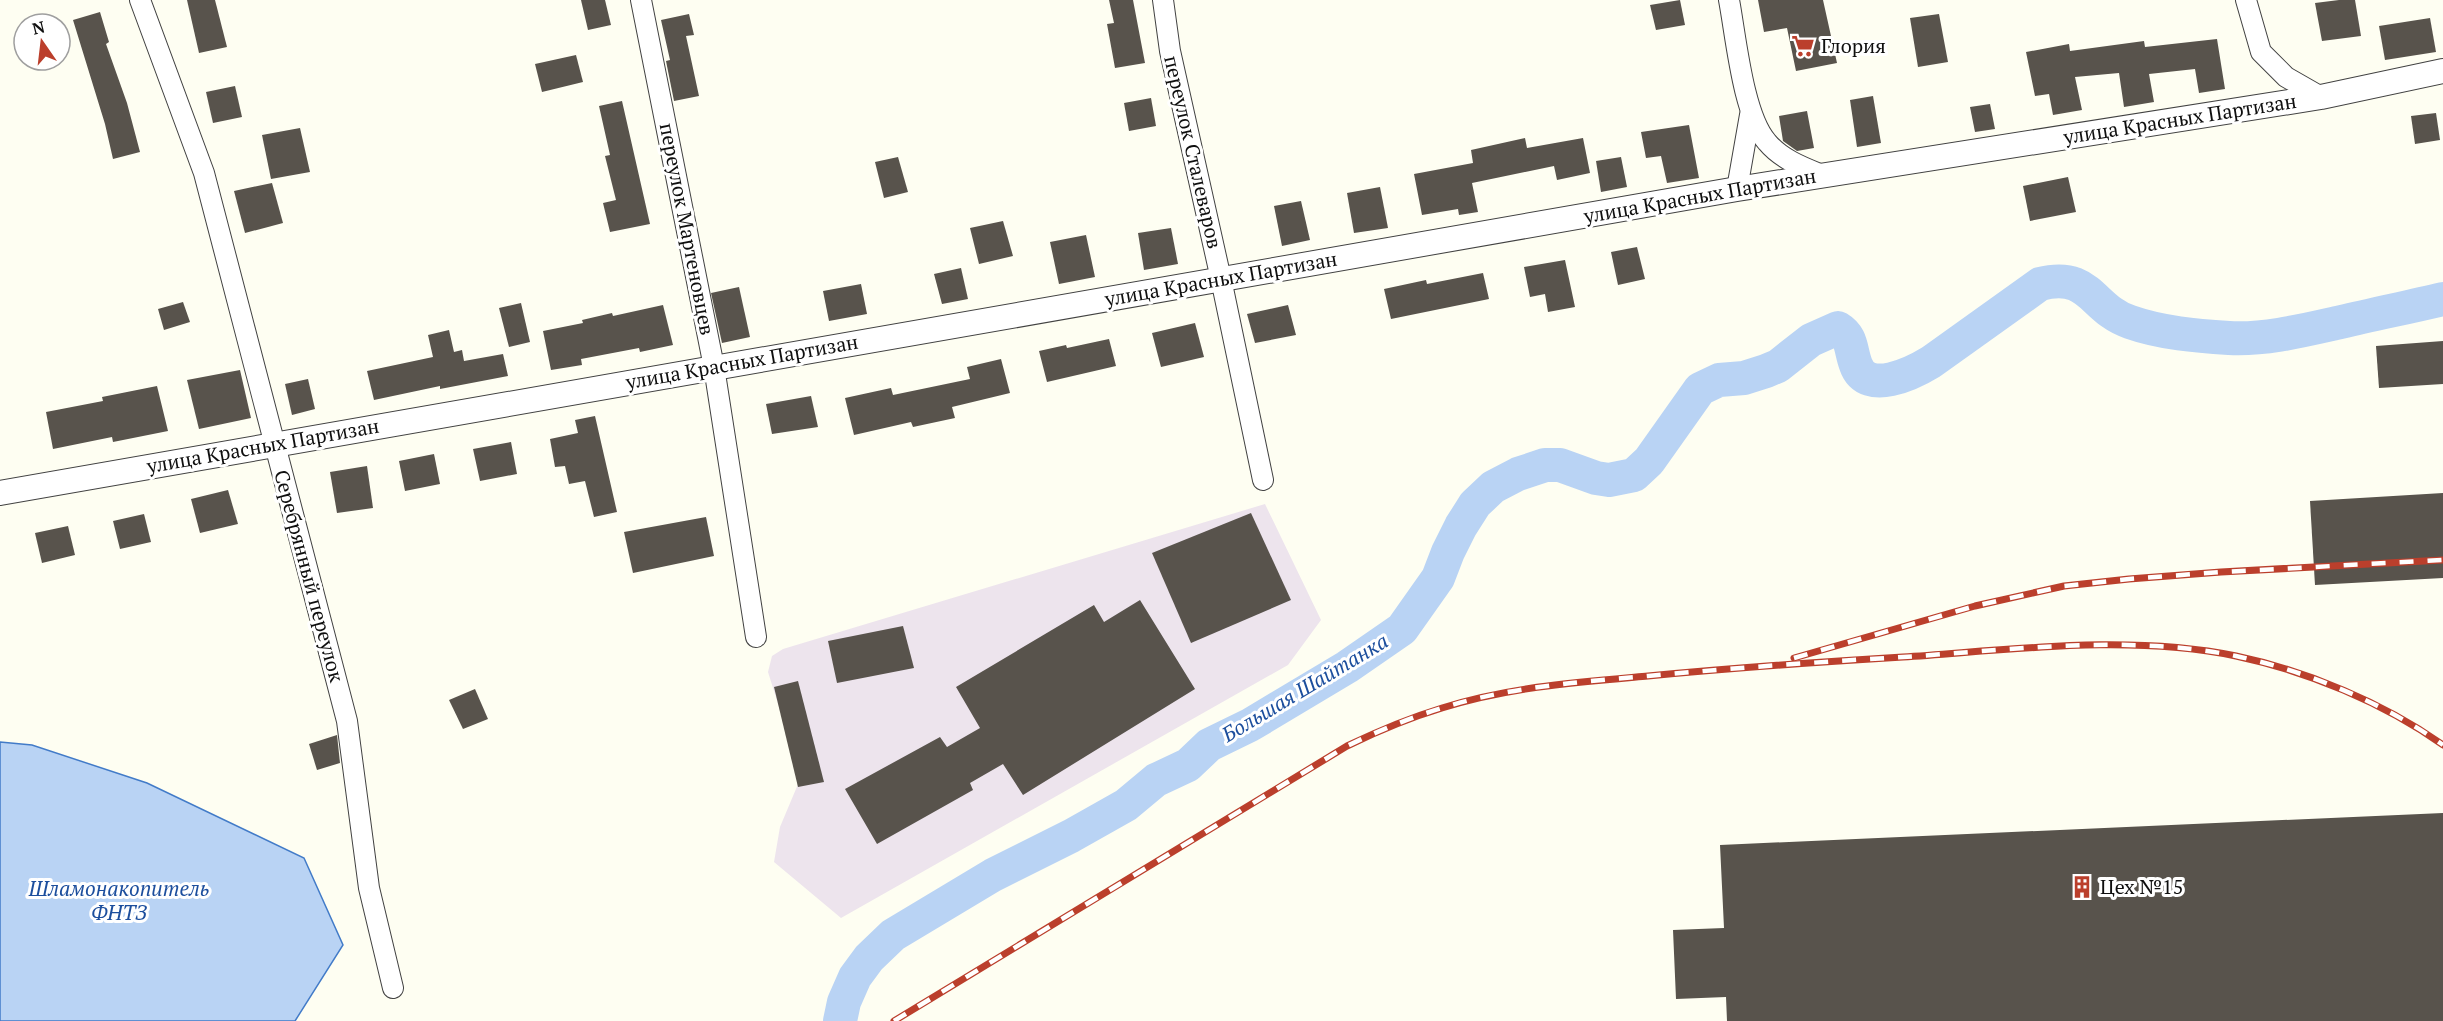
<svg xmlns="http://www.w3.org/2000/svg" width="2443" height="1021" font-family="'PT Serif',serif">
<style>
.industrial{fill:#ede4ed}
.water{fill:#b9d3f4;stroke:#427bc8;stroke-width:1.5}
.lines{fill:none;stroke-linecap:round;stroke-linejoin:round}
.river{stroke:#b9d3f4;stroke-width:34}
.building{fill:#58534c}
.minor-casing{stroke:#424242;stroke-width:22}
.tertiary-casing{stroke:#424242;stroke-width:26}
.minor{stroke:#fff;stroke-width:20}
.tertiary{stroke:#fff;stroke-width:24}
.rail-casing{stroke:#bb3f2c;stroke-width:7}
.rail{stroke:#fff;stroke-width:4.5;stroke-dasharray:14;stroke-linecap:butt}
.labels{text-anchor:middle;stroke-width:6;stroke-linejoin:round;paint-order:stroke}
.poi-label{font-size:20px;fill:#0f0f0f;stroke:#fff;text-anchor:start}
.street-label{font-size:20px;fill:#0f0f0f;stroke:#fff}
.water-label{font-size:21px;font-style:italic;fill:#1c4e9d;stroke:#fff}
</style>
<rect width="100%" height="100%" fill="#fefef2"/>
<polygon class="industrial" points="1265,504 1321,620 1288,665 841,918 774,862 780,827 801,777 768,672 772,656 783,649"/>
<polygon class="water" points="0,742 32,745 147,783 304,858 343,945 295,1021 0,1021"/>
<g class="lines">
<path class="river" d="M840,1021L844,1002L855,977L869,958L893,935L993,875L1071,836L1126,805L1156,780L1188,765L1209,745L1250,725L1347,667L1402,629L1438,578L1448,552L1461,526L1475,504L1493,487L1518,474L1545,465H1560L1596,478L1609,480L1634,475L1649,461L1700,389L1719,380L1744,378L1766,371L1778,366L1811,340L1838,328C1853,337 1850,350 1856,365C1867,396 1913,373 1931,362L2040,284C2091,271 2091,309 2130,322C2161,333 2197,336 2229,338C2266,340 2305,330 2341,322C2375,314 2409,307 2443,299"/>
</g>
<g class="building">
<polygon points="187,0 215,0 227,47 199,53"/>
<polygon points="581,0 605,0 611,25 588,30"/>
<polygon points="1109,0 1133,0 1145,63 1115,68 1107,24 1114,23"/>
<polygon points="1680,0 1685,25 1656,30 1650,5"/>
<polygon points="1758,0 1823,0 1837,63 1796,71 1787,28 1764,32"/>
<polygon points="2339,0 2355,0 2361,36 2322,41 2315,3"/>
<polygon points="100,12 109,42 106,44 127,103 140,152 113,159 105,124 73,20"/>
<polygon points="689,14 694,35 686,36 699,96 674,101 666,61 670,60 661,20"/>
<polygon points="1939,14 1948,62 1918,67 1910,18"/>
<polygon points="2430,18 2436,52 2385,60 2379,26"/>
<polygon points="2217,39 2225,89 2199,93 2195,69 2149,74 2154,102 2124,107 2119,73 2075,77 2082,110 2053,115 2049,94 2035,96 2026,52 2069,44 2070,51 2144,41 2145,47"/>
<polygon points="576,55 583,82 542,92 535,64"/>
<polygon points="235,86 242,117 213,123 206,92"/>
<polygon points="1873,96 1881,143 1857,147 1850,100"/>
<polygon points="1151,98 1156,126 1129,131 1124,103"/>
<polygon points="622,101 650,224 610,232 603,203 616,200 605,156 610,155 599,106"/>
<polygon points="1990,104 1995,129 1975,132 1970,107"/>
<polygon points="1807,111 1814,148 1797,151 1783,141 1779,116"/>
<polygon points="2436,113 2440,140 2415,144 2411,116"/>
<polygon points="1689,125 1699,178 1667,183 1661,156 1646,158 1641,132"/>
<polygon points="300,128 310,172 271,179 262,135"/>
<polygon points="1525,138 1527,148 1583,138 1590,173 1557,180 1554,166 1472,183 1478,212 1459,215 1458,209 1422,215 1414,174 1473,163 1471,150"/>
<polygon points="898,157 908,192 884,198 875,162"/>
<polygon points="1621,157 1627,187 1601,192 1596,161"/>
<polygon points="2068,177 2076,212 2030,221 2023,186"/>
<polygon points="272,183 283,223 245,233 234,191"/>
<polygon points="1380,187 1388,228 1354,233 1347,193"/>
<polygon points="1301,201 1310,240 1282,246 1274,206"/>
<polygon points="1003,221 1013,256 979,264 970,228"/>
<polygon points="1171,228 1178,264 1144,270 1138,233"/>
<polygon points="1086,235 1095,277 1059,284 1050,242"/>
<polygon points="1637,247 1645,279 1618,285 1611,252"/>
<polygon points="1565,260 1575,307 1548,312 1545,294 1530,297 1524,267"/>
<polygon points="961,268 968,299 942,304 934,274"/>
<polygon points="1483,273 1489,299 1391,319 1384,289 1426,280 1427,284"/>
<polygon points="861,284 867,314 829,321 823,291"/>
<polygon points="739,287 750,337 722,343 711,293"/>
<polygon points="183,302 190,322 164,330 158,309"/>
<polygon points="521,303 530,342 509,347 499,308"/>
<polygon points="663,305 673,345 640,352 639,348 581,359 582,365 551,370 543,331 583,323 582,320 612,313 613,316"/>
<polygon points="1288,305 1296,335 1255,343 1247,314"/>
<polygon points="1195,323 1204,357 1161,367 1152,333"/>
<polygon points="449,330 454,352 462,350 464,361 503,354 508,376 440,389 440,386 374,400 367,371 433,357 428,335"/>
<polygon points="1109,339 1116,366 1047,382 1039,351 1066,345 1067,348"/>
<polygon points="2443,341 2443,384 2379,388 2376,346"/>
<polygon points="1001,359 1010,393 952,407 955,418 913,427 911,422 854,435 845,398 891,388 893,395 970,379 967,367"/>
<polygon points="240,370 251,418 199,429 187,380"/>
<polygon points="308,379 315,409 292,415 285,384"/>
<polygon points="157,386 168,431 113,442 112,437 53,449 46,412 103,401 102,397"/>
<polygon points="811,396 818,427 772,434 766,404"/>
<polygon points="595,416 617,512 594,517 585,481 569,484 565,466 555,467 550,439 578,433 575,420"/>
<polygon points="511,442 517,474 480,481 473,449"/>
<polygon points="434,454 440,484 405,491 399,461"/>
<polygon points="367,466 373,508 337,513 330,472"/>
<polygon points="228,490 238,524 200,533 191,499"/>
<polygon points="2443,493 2443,578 2315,585 2310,501"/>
<polygon points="1251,513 1291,600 1191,643 1152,553"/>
<polygon points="144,514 151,542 120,549 113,521"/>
<polygon points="706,517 714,556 633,573 624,532"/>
<polygon points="68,526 75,555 42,563 35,533"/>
<polygon points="1140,600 1195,689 1023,795 1003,764 970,783 973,790 877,844 845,789 940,737 947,747 980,728 956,687 1094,605 1104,622"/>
<polygon points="903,626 914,668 837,683 828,641"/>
<polygon points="798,681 824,782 798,787 774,687"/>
<polygon points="475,689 488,719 463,729 449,700"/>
<polygon points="337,735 340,763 317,770 309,744"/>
<polygon points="2443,813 2443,1021 1727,1021 1726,997 1676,999 1673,930 1724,928 1720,845"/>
</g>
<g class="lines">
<g class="minor-casing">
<g id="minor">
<polyline points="140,0 204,173 347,721 369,888 393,988"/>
<polyline points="641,0 714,367 756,637"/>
<polyline points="1163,0 1170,51 1221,279 1263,480"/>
<path d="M1729,0C1736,37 1743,115 1767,142C1781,159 1802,167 1822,175"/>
<polyline points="2246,0 2261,52 2286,77 2321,97"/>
<polyline points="1737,189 1750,115"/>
</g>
</g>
<g class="tertiary-casing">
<polyline id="tertiary" points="0,493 1737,189 2321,97 2443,71"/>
</g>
<use href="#minor" class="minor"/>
<use href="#tertiary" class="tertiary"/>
<g class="rail-casing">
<g id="rail">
<polyline points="1794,658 1975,606 2064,586 2129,579 2221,572 2443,560"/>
<path d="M894,1021L1347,746C1378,731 1409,718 1442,708C1508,687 1579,682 1648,676C1733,668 1818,662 1903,657C2010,650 2129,634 2236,656C2307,671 2384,703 2443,745"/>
</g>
</g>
<use href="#rail" class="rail"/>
</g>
<defs>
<g id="supermarket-bare" transform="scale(1.8)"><path d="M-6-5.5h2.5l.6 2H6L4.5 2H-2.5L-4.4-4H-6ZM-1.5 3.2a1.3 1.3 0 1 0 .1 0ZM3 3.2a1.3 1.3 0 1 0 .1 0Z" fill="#bb3f2c" stroke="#fff" stroke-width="2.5" paint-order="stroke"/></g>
<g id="building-bare" transform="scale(1.8)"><path d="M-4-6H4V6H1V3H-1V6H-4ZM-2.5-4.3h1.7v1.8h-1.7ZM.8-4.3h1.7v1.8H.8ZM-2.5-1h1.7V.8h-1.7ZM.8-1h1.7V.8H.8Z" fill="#bb3f2c" stroke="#fff" stroke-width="2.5" paint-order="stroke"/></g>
</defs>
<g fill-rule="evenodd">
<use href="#supermarket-bare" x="1803" y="46"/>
<use href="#building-bare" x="2082" y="887"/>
</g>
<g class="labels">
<g class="poi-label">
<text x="1821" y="53">Глория</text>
<text x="2100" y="894">Цех №15</text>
</g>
<g class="street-label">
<text transform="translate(2180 119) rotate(-9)" y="7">улица Красных Партизан</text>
<text transform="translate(1193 152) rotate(77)" y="7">переулок Сталеваров</text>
<text transform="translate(1700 196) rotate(-10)" y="7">улица Красных Партизан</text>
<text transform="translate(687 229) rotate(79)" y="7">переулок Мартеновцев</text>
<text transform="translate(1221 279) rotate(-10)" y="7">улица Красных Партизан</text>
<text transform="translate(742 362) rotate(-10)" y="7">улица Красных Партизан</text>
<text transform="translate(263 446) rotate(-10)" y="7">улица Красных Партизан</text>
<text transform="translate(309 576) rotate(75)" y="7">Серебрянный переулок</text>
</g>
<g class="water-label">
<text transform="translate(1305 688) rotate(-31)" y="7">Большая Шайтанка</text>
<text x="119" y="896">Шламонакопитель<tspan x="119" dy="24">ФНТЗ</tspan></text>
</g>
</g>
<g transform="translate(42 42) rotate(346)"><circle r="28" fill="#ffffff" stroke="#9f9f9f" stroke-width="1.5"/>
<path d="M0-4.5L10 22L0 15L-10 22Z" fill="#bb3f2c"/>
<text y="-9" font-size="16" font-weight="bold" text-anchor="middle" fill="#0f0f0f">N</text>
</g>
</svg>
